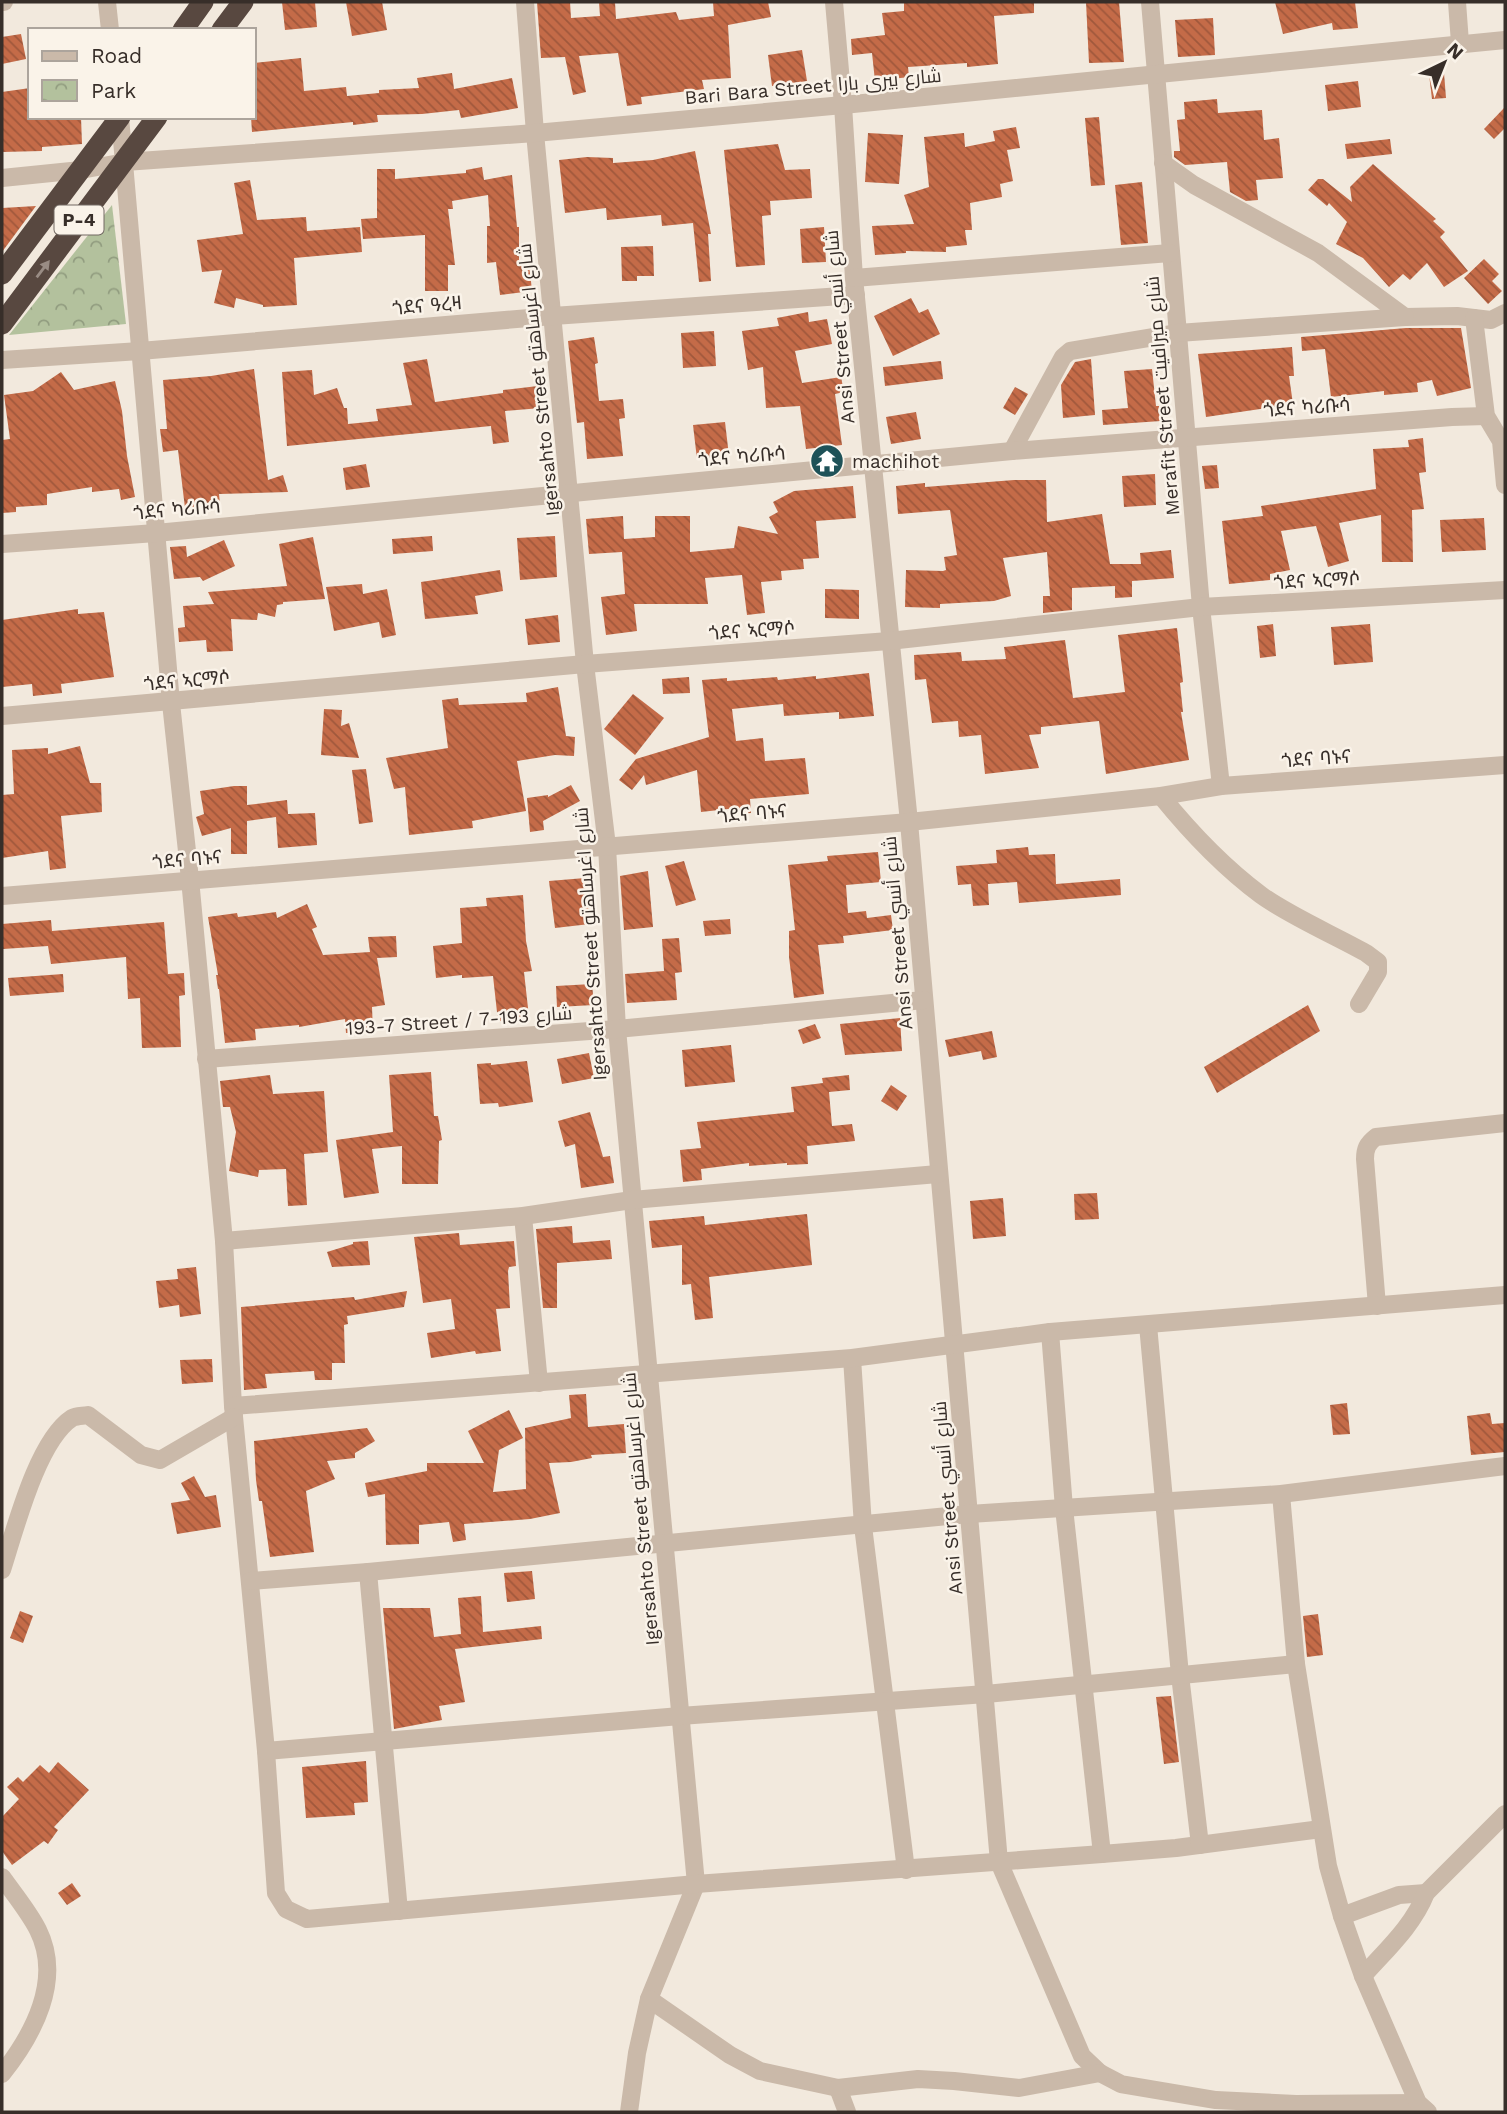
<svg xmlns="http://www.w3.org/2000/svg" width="1507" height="2114" font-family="'Work Sans',Cairo,'Noto Sans Ethiopic',sans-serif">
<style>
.park{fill:url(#park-crowns)}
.building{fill:url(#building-back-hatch)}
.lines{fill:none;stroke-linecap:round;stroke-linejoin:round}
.minor{stroke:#cab9a9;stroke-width:18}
.highway{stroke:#584840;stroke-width:21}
.oneway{fill:#998c84}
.labels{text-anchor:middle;stroke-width:5;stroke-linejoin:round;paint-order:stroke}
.shield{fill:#faf3e9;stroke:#726963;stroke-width:2}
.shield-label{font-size:18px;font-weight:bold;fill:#372e29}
.street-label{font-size:19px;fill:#372e29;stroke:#faf3e9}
.poi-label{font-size:19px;fill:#372e29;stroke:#faf3e9;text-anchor:start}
</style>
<defs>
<pattern id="park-crowns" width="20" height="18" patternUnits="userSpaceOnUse" patternTransform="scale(1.75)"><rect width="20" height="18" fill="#b3c19d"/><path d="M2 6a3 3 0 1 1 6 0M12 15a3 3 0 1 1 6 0" fill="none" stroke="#929d80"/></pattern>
<pattern id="building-back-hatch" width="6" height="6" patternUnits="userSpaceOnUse" patternTransform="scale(1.75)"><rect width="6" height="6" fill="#c46b48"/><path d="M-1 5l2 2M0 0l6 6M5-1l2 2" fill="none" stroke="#a0583c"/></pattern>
</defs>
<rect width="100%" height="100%" fill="#f2e9dd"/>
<polygon class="park" points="112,205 126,324 9,335"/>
<g class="building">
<polygon points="282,2 315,2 317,27 285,30"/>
<polygon points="346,2 382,2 387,30 352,36"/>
<polygon points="537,2 570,2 571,18 600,16 599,2 615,2 616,19 676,12 679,20 714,16 713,2 768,2 771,17 728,25 731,78 702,80 704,89 641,97 642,104 627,106 618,53 579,56 586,92 573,95 565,57 541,58"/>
<polygon points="904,2 1034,2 1034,13 994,16 998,64 967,67 967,63 908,67 909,77 875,81 872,53 852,55 851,39 885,35 882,13 904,11"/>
<polygon points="1086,2 1119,2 1124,62 1089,63"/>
<polygon points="1275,2 1355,2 1358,28 1333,30 1332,23 1283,34"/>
<polygon points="1213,18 1215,55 1178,57 1175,20"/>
<polygon points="21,34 26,59 2,64 2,37"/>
<polygon points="802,50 807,81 772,86 768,55"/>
<polygon points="301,58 304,91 346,87 347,96 379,93 379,90 419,88 417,78 452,73 454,89 512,78 518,108 461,118 459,110 422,114 377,115 378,122 353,125 353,122 252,132 251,117 254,117 254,63"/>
<polygon points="1444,73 1446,98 1432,99 1429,74"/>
<polygon points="1358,81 1361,107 1328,111 1325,85"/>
<polygon points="30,88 30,117 81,117 82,144 42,147 42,151 2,152 2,92"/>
<polygon points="1217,99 1218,113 1262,110 1264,140 1279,138 1283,178 1256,180 1258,200 1246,201 1230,192 1227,162 1185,165 1174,157 1174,151 1180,151 1177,120 1185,119 1184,102"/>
<polygon points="1505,107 1505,128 1494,139 1484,129"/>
<polygon points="1099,117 1105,185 1091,186 1085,118"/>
<polygon points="1016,127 1020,148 1007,150 1013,181 1000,184 1002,197 970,203 972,230 965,230 967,245 946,247 946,252 906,251 906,253 875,255 872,226 914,224 904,195 929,187 924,137 964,133 965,147 995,141 993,131"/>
<polygon points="868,133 903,135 899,184 865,182"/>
<polygon points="1390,139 1392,154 1347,159 1345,144"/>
<polygon points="778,144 785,170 810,169 812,198 770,201 771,215 762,216 765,265 736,267 724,150"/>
<polygon points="695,151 711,234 708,234 711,281 699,282 693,223 662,226 661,215 607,220 606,208 565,213 559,160 587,157 613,158 613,163 653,160"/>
<polygon points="1373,164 1436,219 1433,221 1445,232 1440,237 1468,271 1444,287 1427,263 1410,280 1403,274 1389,287 1363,258 1336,244 1347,222 1329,203 1327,206 1308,190 1318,179 1323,179 1352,202 1350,187"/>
<polygon points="482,167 484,180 512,175 517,227 519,227 519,263 529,262 532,291 500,295 496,262 487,263 487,226 490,226 488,195 452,201 453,209 448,209 455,265 448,265 448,291 425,291 425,235 363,239 361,219 377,218 377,169 395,169 395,179 466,173 466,170"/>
<polygon points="250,180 257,220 306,217 307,231 360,227 362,252 294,258 297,305 263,307 263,305 236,298 234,308 214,303 222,270 202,272 197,240 243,234 234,183"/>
<polygon points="1142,182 1148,243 1121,245 1115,185"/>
<polygon points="36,206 2,252 2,208"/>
<polygon points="824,227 826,262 802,263 800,229"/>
<polygon points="653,246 654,276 637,276 637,281 622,281 621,247"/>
<polygon points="1484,259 1499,274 1492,281 1502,291 1488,304 1464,278"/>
<polygon points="911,298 919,313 928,309 940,334 893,356 874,316"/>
<polygon points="808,312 809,322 827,319 832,344 795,351 802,383 841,377 844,392 835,394 842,445 806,449 800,406 766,408 763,367 748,370 742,331 779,326 777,318"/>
<polygon points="1406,328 1461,328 1471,388 1437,396 1432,380 1417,383 1418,392 1384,395 1384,391 1331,397 1325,349 1302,351 1301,337"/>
<polygon points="714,331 716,366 683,368 681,333"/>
<polygon points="594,337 598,363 595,364 599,401 623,399 625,418 619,419 623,456 587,459 584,422 577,423 568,341"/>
<polygon points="1292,347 1294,376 1289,376 1293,404 1206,417 1198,354"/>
<polygon points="427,359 435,402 503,393 503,390 538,386 541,408 505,411 509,442 493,444 491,426 287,446 282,372 312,370 314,395 337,388 344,408 347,408 348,424 378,421 376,409 412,405 403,363"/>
<polygon points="1091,359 1095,415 1063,418 1061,385 1075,362"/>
<polygon points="941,361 943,379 885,386 883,367"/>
<polygon points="254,369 268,480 283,475 288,492 219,494 220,504 185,508 178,450 163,452 160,429 167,429 163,380 211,376"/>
<polygon points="1152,369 1156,406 1159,406 1161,421 1103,425 1102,410 1128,408 1124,371"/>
<polygon points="61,372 74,390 115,381 122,411 127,456 135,497 121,500 119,489 92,492 92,487 47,494 47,505 16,507 16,512 2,513 2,440 10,439 4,395 33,391"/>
<polygon points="1015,387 1028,394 1015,415 1003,408"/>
<polygon points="916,412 921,439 891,444 886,417"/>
<polygon points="725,422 729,456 697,459 693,425"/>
<polygon points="1423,438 1426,472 1419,473 1424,509 1412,510 1413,562 1382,562 1381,515 1339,523 1349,561 1328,567 1316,526 1281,531 1290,570 1270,574 1270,580 1229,584 1222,521 1263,516 1261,506 1376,489 1373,449 1409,447 1408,440"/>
<polygon points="366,464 370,487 346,490 343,468"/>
<polygon points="1217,465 1219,488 1205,489 1202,466"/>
<polygon points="1155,474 1156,505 1124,507 1122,476"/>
<polygon points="1014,480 1046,480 1047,522 1102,514 1110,564 1141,564 1140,553 1171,550 1174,578 1132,581 1132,597 1115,598 1115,586 1072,588 1072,610 1043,613 1043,596 1050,596 1047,552 1003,558 1011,596 994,601 940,604 940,608 905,607 906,570 943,571 946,570 944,557 957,555 950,510 898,514 896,486 925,483 925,487"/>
<polygon points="853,486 856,518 816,521 819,558 803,559 804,569 781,571 782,580 761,582 765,613 747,615 742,575 705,578 708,604 634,604 637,631 606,635 601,597 625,594 622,552 589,554 586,519 623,516 624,539 655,537 655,516 690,516 690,552 734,548 738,526 778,534 769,517 778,512 773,502 794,491"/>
<polygon points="1484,518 1486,550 1442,552 1440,520"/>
<polygon points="432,536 433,551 393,554 392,539"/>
<polygon points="555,536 557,577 520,580 517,538"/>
<polygon points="313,537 325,599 283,602 283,604 277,605 275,617 258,613 257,620 231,619 233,651 207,652 206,640 179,642 178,628 185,627 183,606 214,604 208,592 287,586 279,544"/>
<polygon points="224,540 235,566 203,581 200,577 174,579 170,547 186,546 187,557"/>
<polygon points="500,570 503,591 475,596 478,614 425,619 421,582"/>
<polygon points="362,584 363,594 387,589 396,635 382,638 379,622 334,631 326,587"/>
<polygon points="825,589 859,590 859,619 825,618"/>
<polygon points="78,609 78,614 104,612 114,677 61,684 62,693 33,696 32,684 2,687 2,620"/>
<polygon points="558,615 560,642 528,645 525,619"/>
<polygon points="1273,624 1276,656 1260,658 1257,626"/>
<polygon points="1370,624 1373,662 1334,665 1331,627"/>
<polygon points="1177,628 1183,682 1180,683 1183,712 1181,712 1189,760 1106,774 1099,721 1041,727 1041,734 1029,735 1039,768 985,774 981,735 959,737 958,721 932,723 926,679 915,680 914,655 961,652 962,661 1006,659 1004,647 1065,640 1073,698 1125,692 1118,635"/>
<polygon points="869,673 874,716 839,719 839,712 784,716 783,704 732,709 736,741 763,738 765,761 805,758 809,794 750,799 751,813 737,814 737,808 701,812 697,770 646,785 644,775 632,790 619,780 636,759 709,737 702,680 727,678 727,681 777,677 778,680 816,676 816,679"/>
<polygon points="689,677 690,693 663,694 662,679"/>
<polygon points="558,687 566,736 575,737 574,756 555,755 517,761 526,811 472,821 473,828 409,835 405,787 394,789 386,758 448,748 442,700 458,698 459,705 527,702 526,693"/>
<polygon points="633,694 664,718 635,755 604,729"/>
<polygon points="324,709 342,710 341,726 349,723 359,758 321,755"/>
<polygon points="80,746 90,783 101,783 102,812 61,816 66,868 50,870 48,851 2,858 2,795 14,794 12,750 48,748 48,754"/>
<polygon points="366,769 373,822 359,824 352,770"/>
<polygon points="571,785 580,801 543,821 544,830 530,832 527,798 548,795 548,797"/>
<polygon points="234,786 247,786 247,805 287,800 288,814 315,813 317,845 278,848 276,817 247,821 247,854 231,854 231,828 202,836 196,817 204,814 200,791"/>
<polygon points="1028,847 1029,855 1055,854 1056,884 1120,879 1121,895 1019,903 1017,882 988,884 989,905 973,906 971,884 958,885 956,866 997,863 996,850"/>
<polygon points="878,852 881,882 846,885 848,913 866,911 867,918 891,915 893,930 843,936 844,943 818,945 824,994 794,998 789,957 789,931 795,930 788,865 828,861 827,856"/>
<polygon points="684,861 696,900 676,906 665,866"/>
<polygon points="648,871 653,927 624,930 620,876"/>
<polygon points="585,878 590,924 555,928 549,881"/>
<polygon points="523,895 526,941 532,971 524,972 529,1017 498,1021 493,976 462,978 462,975 436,978 433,946 462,943 460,908 487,906 486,898"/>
<polygon points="307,904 317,927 312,929 323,955 370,952 368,937 396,936 397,957 377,958 385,1005 372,1007 373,1032 346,1033 345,1019 299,1027 299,1025 255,1029 256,1040 225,1043 219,989 218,989 216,975 218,975 208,917 237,913 238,917 276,912 277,918"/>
<polygon points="730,919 731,934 705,936 703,921"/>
<polygon points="51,920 52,931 164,922 168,974 184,973 185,995 179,996 181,1047 142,1048 140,998 128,999 126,957 51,964 48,946 3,949 2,924"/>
<polygon points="679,938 682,972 675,973 677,1000 627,1003 625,974 664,971 662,939"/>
<polygon points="63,974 64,992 10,996 8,978"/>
<polygon points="592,984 594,1005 557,1007 556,986"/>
<polygon points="1308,1005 1320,1031 1217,1093 1204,1067"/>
<polygon points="900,1018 902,1051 845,1055 840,1024"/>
<polygon points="815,1024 821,1038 803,1044 798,1030"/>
<polygon points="992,1031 997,1057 983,1060 981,1051 949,1057 945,1040"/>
<polygon points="731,1045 735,1082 685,1087 682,1050"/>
<polygon points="589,1053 594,1078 562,1084 557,1059"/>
<polygon points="527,1061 533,1102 499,1107 498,1103 480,1104 477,1064 491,1063 491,1065"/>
<polygon points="431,1072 434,1116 438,1116 442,1140 439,1141 438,1184 402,1184 402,1146 372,1149 379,1193 344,1198 336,1140 393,1132 389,1075"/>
<polygon points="270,1075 273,1094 324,1091 328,1152 304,1154 307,1205 288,1206 286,1169 259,1170 258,1177 229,1171 236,1132 230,1107 223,1107 220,1081"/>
<polygon points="849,1075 850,1090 829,1092 832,1126 852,1124 855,1141 807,1146 808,1164 787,1165 787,1163 749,1166 749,1163 701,1169 702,1180 683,1182 680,1150 701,1148 697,1122 794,1112 791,1087 823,1083 822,1078"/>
<polygon points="891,1085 907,1096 897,1111 881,1101"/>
<polygon points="590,1112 603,1157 610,1156 614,1183 581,1188 575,1144 565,1147 558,1121"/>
<polygon points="1097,1193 1099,1219 1075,1220 1074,1194"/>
<polygon points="1003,1198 1006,1236 973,1239 970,1201"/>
<polygon points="807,1214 812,1265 709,1277 713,1318 695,1320 691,1284 682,1285 682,1245 652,1248 649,1221 704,1216 705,1225"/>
<polygon points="572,1226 573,1243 610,1240 612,1259 557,1263 557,1308 543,1308 536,1229"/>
<polygon points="459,1233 460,1245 514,1241 516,1266 509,1267 508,1271 510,1308 496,1309 501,1351 476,1354 475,1351 431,1358 427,1333 455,1329 451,1299 423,1303 414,1237"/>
<polygon points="368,1241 370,1265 332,1267 327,1252 353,1244 353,1242"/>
<polygon points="196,1267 201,1314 180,1317 179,1305 159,1308 156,1281 178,1279 177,1269"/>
<polygon points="407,1291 404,1307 347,1316 348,1324 344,1325 345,1363 332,1363 332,1380 315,1380 314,1371 265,1374 267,1388 244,1390 241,1307 354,1297 355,1300"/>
<polygon points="212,1359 213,1382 182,1384 180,1360"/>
<polygon points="586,1394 588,1427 624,1424 626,1453 591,1455 592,1458 571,1462 549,1463 560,1513 530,1519 464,1524 466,1540 453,1542 449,1522 419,1525 419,1544 386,1545 385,1494 368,1497 365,1483 427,1471 427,1463 484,1463 468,1431 509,1410 523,1438 499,1450 493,1492 526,1489 525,1428 571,1418 569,1395"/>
<polygon points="1347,1403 1350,1434 1333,1435 1330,1405"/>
<polygon points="1490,1413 1492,1424 1505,1423 1505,1452 1471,1455 1467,1416"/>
<polygon points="367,1428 375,1441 355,1453 355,1458 327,1461 335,1479 306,1491 314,1552 270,1557 262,1501 259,1501 256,1480 254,1441"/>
<polygon points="194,1476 205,1497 216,1495 221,1527 177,1534 171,1503 190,1500 181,1483"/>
<polygon points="532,1571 535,1599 507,1602 504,1573"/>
<polygon points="481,1596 483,1632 541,1626 542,1639 455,1649 465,1702 439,1706 442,1720 394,1729 383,1608 430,1608 434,1637 461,1634 458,1598"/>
<polygon points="20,1611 33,1616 23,1643 10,1638"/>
<polygon points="1318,1614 1323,1655 1307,1657 1303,1616"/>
<polygon points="1171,1696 1179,1762 1164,1764 1156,1697"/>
<polygon points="366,1761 368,1802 354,1803 355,1815 306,1818 302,1767"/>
<polygon points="58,1762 89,1790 54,1827 58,1830 48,1844 44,1841 12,1865 2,1851 2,1817 19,1799 7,1787 18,1777 23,1782 40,1765 49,1773"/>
<polygon points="72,1883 81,1896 67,1905 58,1893"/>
</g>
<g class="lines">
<g class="minor">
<polyline points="2,2 4,2"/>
<polyline points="107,2 110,30"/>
<polyline points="525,2 535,133 585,664 607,846 617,1029 696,1884 649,1999 637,2053 629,2112"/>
<polyline points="834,2 843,105 854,278 909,822 999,1862 1082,2056 1100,2073 1121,2084 1216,2100 1296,2104 1418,2103"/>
<polyline points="1150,2 1201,607 1221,786"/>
<polyline points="1457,2 1460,43"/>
<polyline points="120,117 171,703 190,879 224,1241 233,1406 266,1751 276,1893 286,1909 307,1919 696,1884 1102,1854 1176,1848 1321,1829"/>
<polyline points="2,178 81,170 125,162 535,133 843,105 1505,40"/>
<polyline points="854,278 1170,253"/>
<polyline points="1405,317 1457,316 1491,320 1505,313"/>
<polyline points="1474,318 1486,416 1501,441 1505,485"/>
<polyline points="2,360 140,351 553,316 856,295"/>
<polyline points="1012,451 1063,357 1070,351 1178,333 1405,317 1318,253 1194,185 1163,163"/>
<polyline points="2,544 156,533 1012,451 1452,417 1486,416"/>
<polyline points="2,716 585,664 889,641 1201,607 1505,590"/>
<path d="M1161,796C1191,833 1222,866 1261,895C1290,916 1334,935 1366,953L1378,962V972L1359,1004"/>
<polyline points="2,896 909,822 1161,796 1221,786 1505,765"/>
<polyline points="206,1059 617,1029 924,1000"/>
<polyline points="523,1216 539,1383"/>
<polyline points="224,1241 523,1216 632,1200 938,1174"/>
<path d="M1377,1306L1365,1159C1365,1149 1367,1144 1376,1137L1505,1123"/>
<polyline points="1148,1325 1180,1675 1200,1845"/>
<polyline points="1050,1332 1064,1508 1102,1854"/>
<polyline points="852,1358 863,1526 906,1870"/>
<polyline points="233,1406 852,1358 1050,1332 1505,1295"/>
<polyline points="1281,1494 1296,1664 1328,1866 1342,1916 1363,1976 1418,2103 1428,2112"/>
<path d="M2,1570C15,1530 37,1441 72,1418C76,1416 83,1416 88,1415L141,1455L160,1460L234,1417"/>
<polyline points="368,1572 399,1911"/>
<polyline points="250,1581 368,1572 969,1514 1281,1494 1505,1466"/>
<polyline points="266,1751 680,1716 986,1694 1296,1664"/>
<path d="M2,1877C14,1894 29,1912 38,1930C63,1980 33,2035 2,2074"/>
<polyline points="1342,1916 1399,1895 1426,1893"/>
<path d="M1363,1976C1386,1950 1413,1926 1426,1893L1505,1814"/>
<polyline points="649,1999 730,2055 760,2071 838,2088 918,2079 954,2081 1019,2088 1100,2073"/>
<polyline points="838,2088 847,2112"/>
</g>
<g class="highway">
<polyline points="183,30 203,2"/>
<polyline points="222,30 243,2"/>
<polyline points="2,274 120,117"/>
<polyline points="2,324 157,117"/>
</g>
</g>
<defs><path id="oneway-solid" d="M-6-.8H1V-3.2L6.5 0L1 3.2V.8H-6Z" transform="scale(1.75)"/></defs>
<use class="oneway" href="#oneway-solid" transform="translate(43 269) rotate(-53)"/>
<defs>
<g id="temple-disc" transform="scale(1.75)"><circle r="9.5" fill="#1e5258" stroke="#faf3e9"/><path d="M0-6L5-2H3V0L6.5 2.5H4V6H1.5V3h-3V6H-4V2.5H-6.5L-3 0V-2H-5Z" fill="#fff"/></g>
</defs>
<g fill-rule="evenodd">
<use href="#temple-disc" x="827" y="461"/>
</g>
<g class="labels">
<rect class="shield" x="54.5" y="205.5" width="49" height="29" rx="5"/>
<g class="shield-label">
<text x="79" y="226">P-4</text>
</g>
<g class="street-label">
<text transform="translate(813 86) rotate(-5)" y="7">Bari Bara Street شارع بيرى بارا</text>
<text transform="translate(427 305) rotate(-5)" y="7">ጎደና ዓረዛ</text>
<text transform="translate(839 327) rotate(-95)" y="7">Ansi Street شارع أنسي</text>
<text transform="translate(538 380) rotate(-96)" y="7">Igersahto Street شارع اغرساهتو</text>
<text transform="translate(1162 396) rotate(-95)" y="7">Merafit Street شارع ميرافيت</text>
<text transform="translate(1307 407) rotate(-4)" y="7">ጎደና ካሪቡሳ</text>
<text transform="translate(742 456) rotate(-5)" y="7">ጎደና ካሪቡሳ</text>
<text transform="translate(177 509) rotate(-5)" y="7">ጎደና ካሪቡሳ</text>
<text transform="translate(1317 580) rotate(-3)" y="7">ጎደና ኣርማሶ</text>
<text transform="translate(752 630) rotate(-4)" y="7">ጎደና ኣርማሶ</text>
<text transform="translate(187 680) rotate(-5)" y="7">ጎደና ኣርማሶ</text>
<text transform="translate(1316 758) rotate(-4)" y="7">ጎደና ባኑና</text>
<text transform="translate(752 813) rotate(-5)" y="7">ጎደና ባኑና</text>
<text transform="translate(187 859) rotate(-5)" y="7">ጎደና ባኑና</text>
<text transform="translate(897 933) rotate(-95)" y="7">Ansi Street شارع أنسي</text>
<text transform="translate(590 944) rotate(-94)" y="7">Igersahto Street شارع اغرساهتو</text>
<text transform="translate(459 1020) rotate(-4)" y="7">193-7 Street / شارع 193-7</text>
<text transform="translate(947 1498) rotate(-95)" y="7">Ansi Street شارع أنسي</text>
<text transform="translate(640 1509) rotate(-95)" y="7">Igersahto Street شارع اغرساهتو</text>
</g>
<g class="poi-label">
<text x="852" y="468">machihot</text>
</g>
</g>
<rect width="1507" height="2114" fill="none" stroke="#372e29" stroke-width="7"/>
<rect x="28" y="28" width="228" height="91" fill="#faf3e9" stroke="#aca49c" stroke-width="2"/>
<rect x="42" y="51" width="35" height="10" fill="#cab9a9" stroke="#aca49c" stroke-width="2"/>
<text x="91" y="63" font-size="21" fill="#372e29">Road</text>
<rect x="42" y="80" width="35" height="21" fill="url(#park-crowns)" stroke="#aca49c" stroke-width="2"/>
<text x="91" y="98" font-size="21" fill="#372e29">Park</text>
<g transform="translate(1444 63) rotate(43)" stroke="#faf3e9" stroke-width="5" paint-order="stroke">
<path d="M0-5L12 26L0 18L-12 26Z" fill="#372e29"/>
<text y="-10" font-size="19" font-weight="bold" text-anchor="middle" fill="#372e29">N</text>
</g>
</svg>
